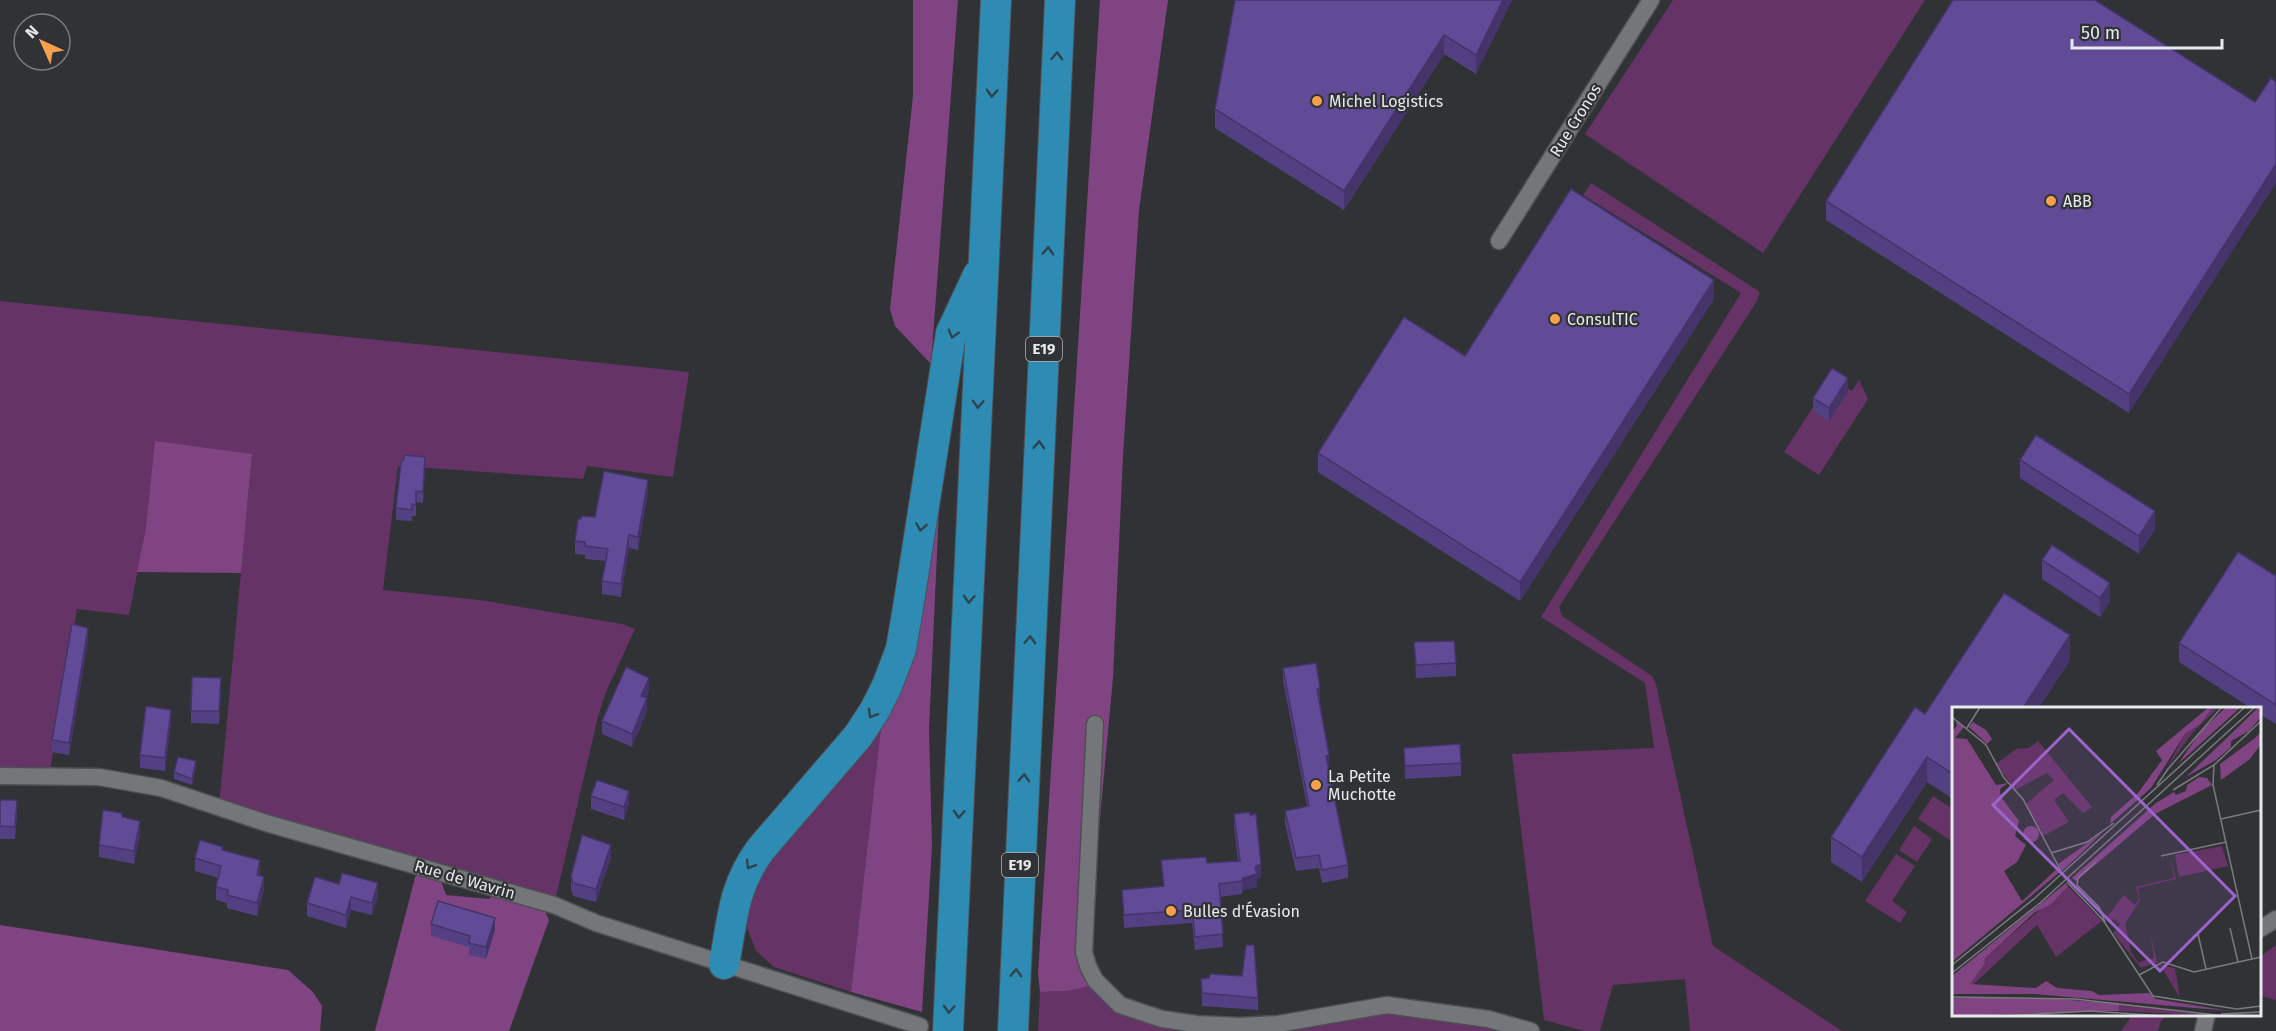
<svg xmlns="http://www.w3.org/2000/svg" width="2276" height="1031" font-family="'Fira Sans',sans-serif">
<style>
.green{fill:#653366}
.forest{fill:#814483}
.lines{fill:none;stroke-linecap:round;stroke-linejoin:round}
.minor-casing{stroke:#4e5053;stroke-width:19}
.motorway-casing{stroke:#4e5053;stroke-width:32}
.minor{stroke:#74767a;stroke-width:16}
.motorway{stroke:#2d8bb4;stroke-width:30}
.wall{fill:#534082}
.shaded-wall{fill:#44346a}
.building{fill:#614b97;stroke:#44346a;stroke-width:1.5}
.oneway{stroke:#2f444e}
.poi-dot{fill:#f9a04d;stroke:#303235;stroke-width:2}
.labels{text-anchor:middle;stroke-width:4.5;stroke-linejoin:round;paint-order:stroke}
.shield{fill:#303235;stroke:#b1b2b4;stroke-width:1.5}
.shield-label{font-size:15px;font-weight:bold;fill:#e8e9eb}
.poi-label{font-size:16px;fill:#e8e9eb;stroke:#303235;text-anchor:start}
.street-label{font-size:16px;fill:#e8e9eb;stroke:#303235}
.inset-road{fill:none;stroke:#7a7b7e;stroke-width:1.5}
.view{fill:#9c65cc;fill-opacity:0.15;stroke:#9c65cc;stroke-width:3}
.inset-edge{fill:none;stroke:#e8e9eb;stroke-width:3}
</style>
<rect width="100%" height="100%" fill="#303235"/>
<g class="green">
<polygon points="1673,0 1925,0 1763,253 1585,134"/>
<polygon points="1591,183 1760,292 1757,301 1559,607 1562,616 1652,676 1656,684 1713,946 1842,1031 1690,1031 1685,979 1613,985 1600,1031 1584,1031 1544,1020 1512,754 1654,748 1645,683 1541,617 1741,293 1583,195"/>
<polygon points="0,301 689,372 673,477 587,466 583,479 398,466 383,590 480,600 622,624 635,629 606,692 598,717 554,905 219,806 252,454 146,528 129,615 77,609 49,777 0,776"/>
<polygon points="1832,378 1852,391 1859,380 1868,399 1819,475 1784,452"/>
<polygon points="883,710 851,992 774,967 756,951 743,917 746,886"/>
<polygon points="1933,796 1953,809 1953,842 1918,819"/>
<polygon points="1914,826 1932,839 1917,862 1899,850"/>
<polygon points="1896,854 1915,866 1892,901 1907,912 1900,923 1865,901"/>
<polygon points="2276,945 2276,1000 2260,996 2260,957"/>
<polygon points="1090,986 1116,1012 1208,1031 1038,1031 1040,992 1068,991"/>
<polygon points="1383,1012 1484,1025 1507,1031 1252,1031"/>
<polygon points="2132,1015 2132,1014 2168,1015 2161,1021 2158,1031 2121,1031"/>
</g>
<g class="forest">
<polygon points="913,0 958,0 931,364 895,326 890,309 913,96"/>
<polygon points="1100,0 1168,0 1139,210 1123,456 1113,678 1095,871 1090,986 1068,991 1040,992 1038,974"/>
<polygon points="155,441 252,454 241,573 137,572 146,528"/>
<polygon points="941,465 929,729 932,846 922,1012 851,992 883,710"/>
<polygon points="416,874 440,878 446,895 489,899 495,893 543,907 549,920 509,1031 375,1031"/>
<polygon points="0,925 288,970 313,992 322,1006 320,1031 0,1031"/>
</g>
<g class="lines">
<g class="minor-casing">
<g id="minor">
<polyline points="1499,241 1651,0"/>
<polyline points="1095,724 1084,952 1088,966 1095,980 1120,1005 1162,1019 1196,1024 1239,1026 1278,1024 1387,1005 1488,1019 1531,1031"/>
<polyline points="0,776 99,777 161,788 266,823 554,905 596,923 920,1026"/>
<polyline points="2260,929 2276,919"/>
<polyline points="2203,1031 2207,1014"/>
</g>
</g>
<g class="motorway-casing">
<g id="motorway">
<path d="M724,964C733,919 732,889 760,850L858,736L875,710L887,686L901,649L908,608L951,333L978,275"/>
<polyline points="948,1031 996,0"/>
<polyline points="1013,1031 1060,0"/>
</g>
</g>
<use href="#minor" class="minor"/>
<use href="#motorway" class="motorway"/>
</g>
<g class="wall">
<polygon points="1512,0 1476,74 1444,54 1344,210 1215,128 1215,109"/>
<polygon points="2255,102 2129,413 1826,220 1826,201"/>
<polygon points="1714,299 1520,601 1318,472 1318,453 1465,356"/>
<polygon points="1848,391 1829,421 1813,411 1813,398"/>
<polygon points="2020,460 2155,530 2139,554 2020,478"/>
<polygon points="425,468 423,503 416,502 416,516 412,516 412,521 396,520 396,508"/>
<polygon points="648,493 638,550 629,548 621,597 602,594 602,581 606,561 585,559 585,555 575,554 575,541 581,519 595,517"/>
<polygon points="2042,560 2110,602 2100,617 2042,579"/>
<polygon points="2276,576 2276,724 2259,714 2259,708 2251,708 2179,662 2179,643"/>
<polygon points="88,640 69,755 52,752 52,740"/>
<polygon points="1414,642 1456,663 1456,676 1416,678"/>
<polygon points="2070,661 1953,708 1953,799 1927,782 1862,882 1831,862 1831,837 1925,714"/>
<polygon points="1283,668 1320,701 1329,768 1348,865 1348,878 1322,883 1319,868 1296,871 1285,824 1285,811 1307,806 1283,680"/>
<polygon points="221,690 219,724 191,723 191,711"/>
<polygon points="649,691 646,698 647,711 632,747 602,734 602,721"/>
<polygon points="171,723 165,771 140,768 140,755"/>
<polygon points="1404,748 1461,763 1461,776 1405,779"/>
<polygon points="196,768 192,785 174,779 174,772"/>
<polygon points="591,796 629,804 624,820 591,809"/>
<polygon points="0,800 17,813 15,839 0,839"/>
<polygon points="1234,814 1261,877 1257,879 1257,887 1243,890 1242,894 1220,897 1223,947 1195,950 1192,923 1124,928 1122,890 1163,886 1161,860 1207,863 1238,861 1234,827"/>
<polygon points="122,817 140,834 134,864 99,857 99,845"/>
<polygon points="223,850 260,873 260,876 264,890 257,916 227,908 227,903 216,900 216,887 218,878 195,871 195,858"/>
<polygon points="611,858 596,902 573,896 571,889 571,876"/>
<polygon points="315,877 378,896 372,915 351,910 346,928 307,916 307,903"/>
<polygon points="431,924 495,930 486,959 469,955 469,947 431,936"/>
<polygon points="1201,979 1258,998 1258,1010 1202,1006"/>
</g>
<g class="shaded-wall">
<polygon points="1503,0 1512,0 1476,74 1476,55"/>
<polygon points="1444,35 1444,54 1344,210 1344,191"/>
<polygon points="2276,164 2276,183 2129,413 2129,394"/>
<polygon points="1714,280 1714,299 1520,601 1520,582"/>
<polygon points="1848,378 1848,391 1829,421 1829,408"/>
<polygon points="648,480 648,493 638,550 638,537"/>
<polygon points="2155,511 2155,530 2139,554 2139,536"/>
<polygon points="629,535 629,548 621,597 621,584"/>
<polygon points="2110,583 2110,602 2100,617 2100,598"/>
<polygon points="88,628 88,640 69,755 69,743"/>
<polygon points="2070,635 2070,661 2039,708 2023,708"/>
<polygon points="649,678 649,691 641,708 641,696"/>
<polygon points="1320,688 1320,701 1317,701 1317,689"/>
<polygon points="647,698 647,711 632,747 632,734"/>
<polygon points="171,710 171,723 165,771 165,758"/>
<polygon points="1329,755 1329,768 1326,768 1326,756"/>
<polygon points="1927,757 1927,782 1862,882 1862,857"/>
<polygon points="196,761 196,768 192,785 192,779"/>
<polygon points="629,791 629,804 624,820 624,807"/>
<polygon points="140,821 140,834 134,864 134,851"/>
<polygon points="611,845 611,858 596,902 596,889"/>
<polygon points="260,860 260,873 257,888 257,875"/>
<polygon points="1261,864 1261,877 1257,879 1257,887 1243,890 1242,894 1243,878 1255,867"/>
<polygon points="264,877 264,890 257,916 257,903"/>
<polygon points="378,883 378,896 372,915 372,903"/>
<polygon points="351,897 351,910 346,928 346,915"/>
<polygon points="495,918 495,930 486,959 486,947"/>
</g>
<g class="building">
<polygon points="1235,0 1503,0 1476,55 1444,35 1344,191 1215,109"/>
<polygon points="1953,0 2095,0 2255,102 2271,78 2276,82 2276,164 2129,394 1826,201"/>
<polygon points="1571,189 1714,280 1520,582 1318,453 1404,317 1465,356"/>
<polygon points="1832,368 1848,378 1829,408 1813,398"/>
<polygon points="2036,435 2155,511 2139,536 2020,460"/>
<polygon points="404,455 425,457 423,492 416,491 416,505 412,504 412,510 396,508 401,462 404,460"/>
<polygon points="604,471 648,480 638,537 629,535 621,584 602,581 608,549 585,546 585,542 575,541 578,519 581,519 582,516 595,517"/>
<polygon points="2052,545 2110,583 2100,598 2042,560"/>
<polygon points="2238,552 2276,576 2276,705 2179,643"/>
<polygon points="2004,593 2070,635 2023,708 1953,708 1953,774 1927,757 1862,857 1831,837 1915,707 1925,714"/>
<polygon points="72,624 88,628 69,743 52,740"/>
<polygon points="1454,641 1456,663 1416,665 1414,642"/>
<polygon points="1316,663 1320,688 1317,689 1329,755 1326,756 1348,865 1322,870 1319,855 1296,858 1285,811 1309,806 1283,668"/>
<polygon points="626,667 649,678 641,696 647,698 632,734 602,721"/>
<polygon points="192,677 221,678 219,711 191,711"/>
<polygon points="146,706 171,710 165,758 140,755"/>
<polygon points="1460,744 1461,763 1405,766 1404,748"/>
<polygon points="178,757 196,761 192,779 174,772"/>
<polygon points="597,780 629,791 624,807 591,796"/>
<polygon points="0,800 17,800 15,827 0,826"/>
<polygon points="103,810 122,813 122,817 140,821 134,851 99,845"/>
<polygon points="1250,812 1250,815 1256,814 1261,864 1255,867 1257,874 1243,878 1242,881 1219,884 1223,934 1195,937 1192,910 1124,915 1122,890 1164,886 1161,860 1206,857 1207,863 1240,861 1234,814"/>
<polygon points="582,835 611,845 596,889 573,883 571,876"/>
<polygon points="200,840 223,847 222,850 260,860 257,875 264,877 257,903 227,895 228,890 216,887 221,866 195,858"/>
<polygon points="342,873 378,883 372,903 351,897 346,915 307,903 315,877 339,884"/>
<polygon points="438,901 495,918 486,947 469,943 470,936 431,924"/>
<polygon points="1246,945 1254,945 1258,998 1202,993 1201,979 1209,978 1210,974 1242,976"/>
</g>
<defs><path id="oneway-chevron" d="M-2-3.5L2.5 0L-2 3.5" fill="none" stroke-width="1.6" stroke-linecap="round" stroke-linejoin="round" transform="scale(1.5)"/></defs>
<g class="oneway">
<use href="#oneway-chevron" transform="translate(1057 56) rotate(-87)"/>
<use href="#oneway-chevron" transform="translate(992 93) rotate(93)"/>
<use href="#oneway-chevron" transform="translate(1048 251) rotate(-87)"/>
<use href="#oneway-chevron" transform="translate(953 334) rotate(106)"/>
<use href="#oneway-chevron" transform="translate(978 404) rotate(93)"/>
<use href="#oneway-chevron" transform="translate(1039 445) rotate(-87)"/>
<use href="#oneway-chevron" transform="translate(921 527) rotate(99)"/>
<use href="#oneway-chevron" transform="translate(969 599) rotate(93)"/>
<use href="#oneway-chevron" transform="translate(1030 640) rotate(-87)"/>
<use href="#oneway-chevron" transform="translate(872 714) rotate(121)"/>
<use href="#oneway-chevron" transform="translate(1024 778) rotate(-88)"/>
<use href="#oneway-chevron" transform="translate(959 814) rotate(93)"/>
<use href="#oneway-chevron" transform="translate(750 865) rotate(122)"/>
<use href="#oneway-chevron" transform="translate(1016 973) rotate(-88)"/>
<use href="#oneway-chevron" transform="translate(949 1009) rotate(93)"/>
</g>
<g class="poi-dot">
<circle cx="1317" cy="101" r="6"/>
<circle cx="2051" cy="201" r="6"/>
<circle cx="1555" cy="319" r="6"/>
<circle cx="1316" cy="785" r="6"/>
<circle cx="1171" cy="911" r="6"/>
</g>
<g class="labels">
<g class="shield">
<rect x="1026" y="337" width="36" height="24" rx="4.5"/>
<rect x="1002" y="853" width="36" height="24" rx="4.5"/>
</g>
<g class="shield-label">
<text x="1044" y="354">E19</text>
<text x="1020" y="870">E19</text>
</g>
<g class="poi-label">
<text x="1329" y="107">Michel Logistics</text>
<text x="2063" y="207">ABB</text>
<text x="1567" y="325">ConsulTIC</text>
<text x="1328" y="782">La Petite<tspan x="1328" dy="18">Muchotte</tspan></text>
<text x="1183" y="917">Bulles d'Évasion</text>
</g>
<g class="street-label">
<text transform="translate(1575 120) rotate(-58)" y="6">Rue Cronos</text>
<text transform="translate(465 879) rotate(16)" y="6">Rue de Wavrin</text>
</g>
</g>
<g transform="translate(1952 707)">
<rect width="309" height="309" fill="#303235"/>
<path d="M261,0H267L241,25L215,61L233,27L247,17ZM86,34L140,100L131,106L111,86L102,93L117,115L91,129L74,97L102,73L95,66L63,83L44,57L64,42L77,41ZM270,139L276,159L227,170L223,148ZM218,152L224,172L186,181L188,193L173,217L179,245L186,255L202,251L199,229L205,255L189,261L161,226L168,217L162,212L157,215L155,210L172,188L183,198L187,192L184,180L222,171ZM116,179L150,214L104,250L85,218L22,277H17L32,258V251ZM208,258L223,261L228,291ZM167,297L264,309L167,304Z" fill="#653366"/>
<path d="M257,0H261L248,17L233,27L199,81L158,117L159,110L186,86L210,53L204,44ZM274,0H289L226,57L249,24ZM307,0L309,10L297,24L279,34V40L264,53L234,70ZM4,14L12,20L3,31L15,32L44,78L56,76L48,82L49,90L67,114L63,129L74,138L65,155L52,164L70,194L106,161L108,165L0,255V24L5,19ZM21,15L34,23L40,32L35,37L17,20ZM309,18V37L298,52L269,73L268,57L302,32L308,26ZM247,70L255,71L260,78L203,107L124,174L120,171L204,96L222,85L224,88L234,84L235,78ZM71 127a8 8 0 1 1 16 0a8 8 0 1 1-16 0ZM151,125L123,152L110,164L106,157ZM114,176L116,179L98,198L83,205L33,251L32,258L18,277L84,281L94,274L105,281L140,284L147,288L197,286L204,292L278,304L82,287H0V269ZM0,291H94L167,297V304L0,309Z" fill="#814483"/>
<path class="inset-road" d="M0,10L34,38L52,71L71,92L109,164M15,21L28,0M262,58L261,78L300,252M216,62L270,0M205,78L216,62M221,83L262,58L309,14M269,112L309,103M99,146L135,135L162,116M209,149L274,135M144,155L126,171L125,178L147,200L153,215M115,175L151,213L201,289L285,302L309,299M278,221L286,255M246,227L254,262M0,258L83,191L293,0M0,266L88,196L303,0M187,268L211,255L242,265L309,250M0,290L123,292L273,309M269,307L309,305M51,309L137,304L213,309"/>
<path class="view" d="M117,22L283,189L208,264L41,98Z"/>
<rect width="309" height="309" class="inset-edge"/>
</g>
<g transform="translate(42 42) rotate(315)"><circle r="28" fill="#303235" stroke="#7a7b7e" stroke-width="1.5"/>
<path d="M0-4.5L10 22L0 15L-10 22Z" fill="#f9a04d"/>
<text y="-9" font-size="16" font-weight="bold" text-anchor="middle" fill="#e8e9eb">N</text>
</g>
<path d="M2072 39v9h150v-9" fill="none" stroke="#e8e9eb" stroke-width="3"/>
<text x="2081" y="39" font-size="18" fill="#e8e9eb" stroke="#303235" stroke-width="4.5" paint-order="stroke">50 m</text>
</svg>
